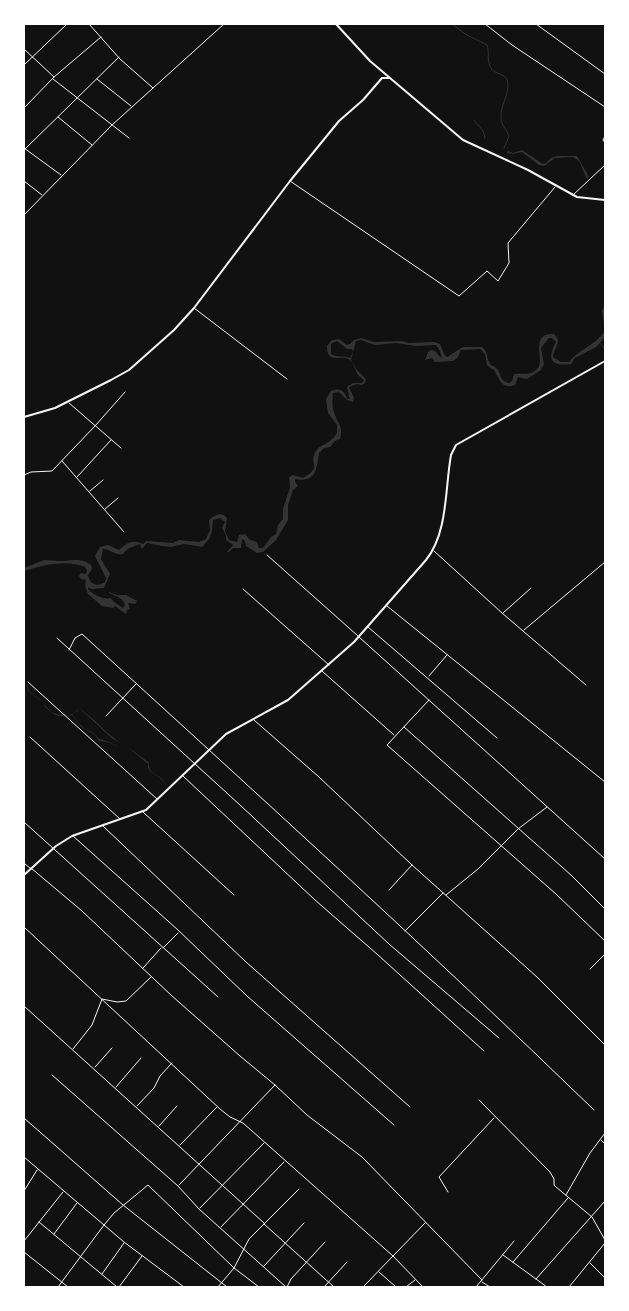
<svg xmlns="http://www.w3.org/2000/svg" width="629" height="1311" font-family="'Space Grotesk',sans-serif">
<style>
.water{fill:#333;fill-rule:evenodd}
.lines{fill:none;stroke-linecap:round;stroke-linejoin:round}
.stream{stroke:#333;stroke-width:1}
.minor{stroke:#f5f5f5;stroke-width:1}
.tertiary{stroke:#f5f5f5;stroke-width:2}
.secondary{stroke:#f5f5f5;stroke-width:2}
</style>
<rect width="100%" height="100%" fill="#111"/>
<g class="water">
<polygon points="522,150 543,164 545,164 551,158 557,156 577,156 589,177 587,179 579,161 573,157 555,158 544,166 539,165 522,152 513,154 507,153 508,151 513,153"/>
<path d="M605,304V337L596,347L575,358L571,364C550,367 547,359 556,342L552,338H549L541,348L544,364L541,370L527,379L518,377L515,385C501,390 500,379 494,370C493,370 487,365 487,365L485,354L480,349L461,350L458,357L453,361L435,362L432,358L425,360L428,352L431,350L435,351L442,359L440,351L436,345L416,346L396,343L375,345L361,340L356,341L351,360L357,370L366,379L365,383L362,385L357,384L349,387L354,398L353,402L347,400L339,392L333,393C332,401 332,408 335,415C339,426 343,426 340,439L335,441L330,447L324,448L319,453C316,469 317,483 295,479V482L298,486L293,490L288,505V520L276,540L263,552L257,553L246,546L245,541L242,539L241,548H233L229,552H227L233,545L226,540V535L222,528L225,522L220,518L213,520C212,526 213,531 210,537C209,541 205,542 203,547L184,544L171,547L162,546L147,543L143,548H141L140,544C132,547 128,547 123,554C115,556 110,548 103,549L101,559L110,574L104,588L91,589L88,587V589C93,595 104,600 111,598L114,602L123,608L125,605C123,598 116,596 109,593V592L117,595H126L137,601L135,604L128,603L130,609L127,610L126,614L115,606L113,608L102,606L88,594L85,586L86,580L81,579L79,576L81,573L86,574L87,571L85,567C67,559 42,565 24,571V568C30,566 36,563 42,561C45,559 53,561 57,561C70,562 79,556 91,565L92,569L88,575C90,585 97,587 105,582L106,578L95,556L100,547L108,545L119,550C127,543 132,539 143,544L146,541L173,543L179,540L199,542L206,539L210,530L209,520C215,515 221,511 227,518L225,531L229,540L237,542L239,535L245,534L249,539L257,542L259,548H263L271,537L276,534L278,525L283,519V509L290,487L289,477L293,475L303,478C323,467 308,464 316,451C320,445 327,444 332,439C334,438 335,435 337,433V425L328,413L326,399L331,391C340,387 345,391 347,399H350L347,387L353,383H362L364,380L358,375L352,362L347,358C336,357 327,362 327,346L332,340L339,339L347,345L350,344L354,340L361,338L374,342L402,341L409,343L434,342L440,344L444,354L447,357L463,347H482C488,352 486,355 489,362C492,368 492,364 496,368C502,373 499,381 509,383L512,381L514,374C523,373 530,376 537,369C546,361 528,333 554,334C563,342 554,347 553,357L561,362H569C579,349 596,345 605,331L602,311ZM337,341L347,349H352L353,352L350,358C343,355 338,358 331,354V344Z"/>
<path d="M29,675L26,682L29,691C38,697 44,704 51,712L59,715L65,714L68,716L77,711L78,708C91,715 102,729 114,738C118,742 123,744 127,747C135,752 142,757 149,763C148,774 156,773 162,779C164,781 165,784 168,786C165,784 164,782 162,780C158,775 152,775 148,768V764C141,758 134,752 127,747C123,744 118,742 113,739C101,729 91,717 78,708V711L72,714C76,721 80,724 86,730C92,731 95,734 99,739C110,741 123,748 130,756C123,748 110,741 99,741C94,733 94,734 86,730C80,727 76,720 72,715L68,716C65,715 63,716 60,716C53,715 46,709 43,703C38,699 34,695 28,691L26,682Z"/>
</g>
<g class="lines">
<g class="stream">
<path d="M452,24L465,34L487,45C490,52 486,60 491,68C495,75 507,73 508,83C509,95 500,106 501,118C501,125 507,130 509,136L504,148"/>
<polyline points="474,120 483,131 485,138"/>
<polyline points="599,342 605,349"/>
</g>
<g class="minor">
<polyline points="89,24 120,59 153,88"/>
<polyline points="485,24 512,45 605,107"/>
<polyline points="536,24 605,74"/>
<polyline points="24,49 54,77"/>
<polyline points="24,65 67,24"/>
<polyline points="53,79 129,138"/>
<polyline points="97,79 131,106"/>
<polyline points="24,108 54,77 101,37"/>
<polyline points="58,117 92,145"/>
<polyline points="605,136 603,140 605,143"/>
<polyline points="24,148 61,175"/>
<polyline points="24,150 119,57"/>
<polyline points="24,181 42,195"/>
<polyline points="290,181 459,296 487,271 498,281 509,263 508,243 555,187"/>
<polyline points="573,195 605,165"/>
<polyline points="24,215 112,125 224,24"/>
<polyline points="194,308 287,379"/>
<polyline points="69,403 121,448"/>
<polyline points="62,461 124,532"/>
<polyline points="24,475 31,472 52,471 95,426 125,392"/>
<polyline points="77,477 111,440"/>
<polyline points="90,491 103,480"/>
<polyline points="105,509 118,498"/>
<polyline points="434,551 502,613 586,685"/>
<polyline points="267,555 358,636"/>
<polyline points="243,589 329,665"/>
<polyline points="387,606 605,782"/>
<polyline points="503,613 531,588"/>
<polyline points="368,627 497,738"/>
<polyline points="524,630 605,562"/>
<polyline points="359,637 605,859"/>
<polyline points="57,638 240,805 389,944 499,1038"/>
<path d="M69,650L75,638L82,634C254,791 427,948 594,1110"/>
<polyline points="322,671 394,735"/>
<polyline points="429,676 447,655"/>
<polyline points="28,682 157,799"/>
<polyline points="429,700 387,745 556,894 605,941"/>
<polyline points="106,716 136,684"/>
<polyline points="254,720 319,777 412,865 537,977 605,1045"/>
<polyline points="404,727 571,875 605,909"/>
<polyline points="30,737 120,819"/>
<polyline points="183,776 315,900 378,955 484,1051"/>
<polyline points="143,812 234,895"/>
<polyline points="24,822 218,997"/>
<polyline points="103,826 246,962 410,1107"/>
<polyline points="73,836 178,930 247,996 394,1125"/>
<polyline points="24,863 31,869"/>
<polyline points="31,868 82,911 172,996 240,1056 275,1085 307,1115 362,1157 482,1280"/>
<polyline points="389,890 412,865"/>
<polyline points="446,895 478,869 518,829 547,807"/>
<polyline points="24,927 220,1109 230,1117 243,1123 393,1256 423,1287"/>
<polyline points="405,931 443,893"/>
<polyline points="163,948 178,933"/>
<polyline points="143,968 161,948"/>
<polyline points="590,969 605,954"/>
<polyline points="24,1006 264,1223"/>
<polyline points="73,1049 92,1025 102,999 117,1002 126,1001 151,977"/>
<polyline points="95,1067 112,1048"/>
<polyline points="52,1075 178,1186 199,1209 286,1287"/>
<polyline points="116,1087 141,1058"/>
<polyline points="479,1100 550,1172 554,1179 554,1185 556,1187 592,1217 605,1240"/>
<polyline points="137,1106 154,1088 160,1076 172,1063"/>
<polyline points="24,1118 123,1205 227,1287"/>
<polyline points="159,1126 177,1106"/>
<polyline points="601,1140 605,1144"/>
<polyline points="180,1145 217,1107"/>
<polyline points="24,1157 124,1242 184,1287"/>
<polyline points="179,1185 275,1085"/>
<polyline points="24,1191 37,1170"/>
<polyline points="448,1192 439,1177 494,1118"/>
<polyline points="566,1195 590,1153 605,1133"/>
<polyline points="200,1208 264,1143"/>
<polyline points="39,1222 117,1287"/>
<polyline points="264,1224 334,1287"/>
<polyline points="221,1227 284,1162"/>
<polyline points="54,1234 77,1203"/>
<polyline points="24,1241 63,1192"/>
<polyline points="24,1252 68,1287"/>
<polyline points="503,1255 547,1287"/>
<polyline points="513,1262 568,1198"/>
<polyline points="590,1263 605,1278"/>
<polyline points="264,1266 304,1223"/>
<polyline points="379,1272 396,1287"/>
<polyline points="102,1274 124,1243"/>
<polyline points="536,1279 605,1201"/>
<polyline points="482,1282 490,1287"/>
<polyline points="58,1287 104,1225 114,1213 148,1185 234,1268 259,1287"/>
<polyline points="119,1287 142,1256"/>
<polyline points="218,1287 234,1268 249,1239 299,1189"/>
<polyline points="287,1287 291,1279 325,1242"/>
<polyline points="324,1287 347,1262"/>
<polyline points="363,1287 425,1223"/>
<polyline points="406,1287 415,1280"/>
<polyline points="476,1287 514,1241"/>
<polyline points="569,1287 605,1243"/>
</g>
<polyline class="tertiary" points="24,417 55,408 111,380 129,370 174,330 194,308 290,181 339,121 363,100 382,78 389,78"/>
<g class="secondary">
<polyline points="336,24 370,61 463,140 528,170 577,197 605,200"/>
<path d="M24,875L56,846L72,836L146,810L226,734L288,700L354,642L426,560C448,533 445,488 451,455L456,445L605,361"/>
</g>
</g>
<rect width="629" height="1311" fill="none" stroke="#ffffff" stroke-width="50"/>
</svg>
